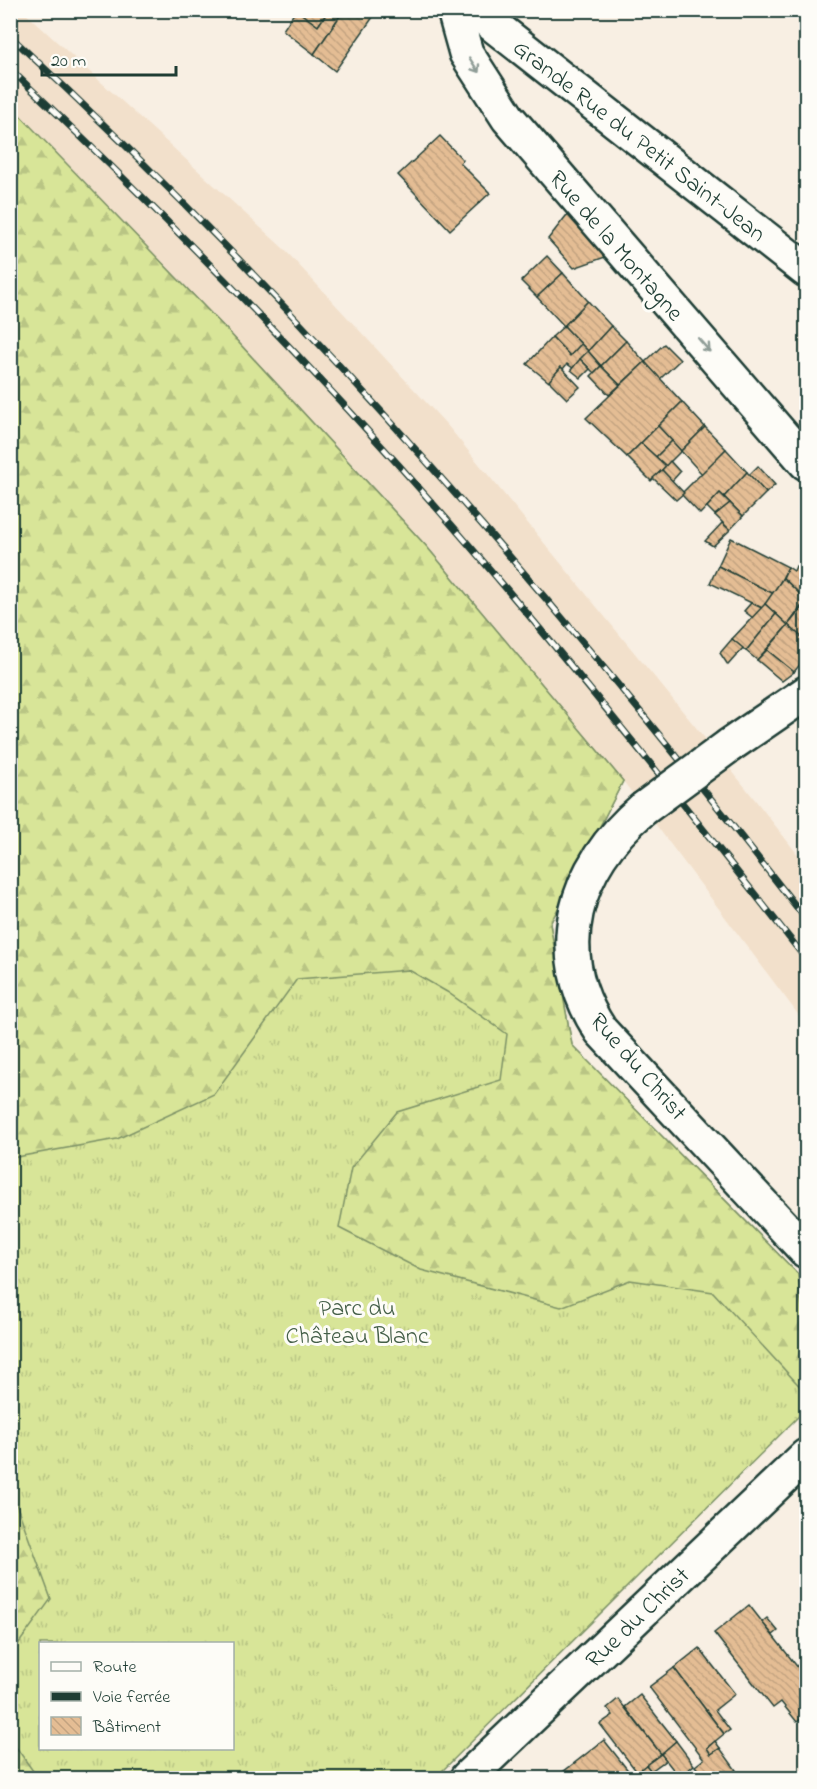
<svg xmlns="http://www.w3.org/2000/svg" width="817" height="1789" font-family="'Indie Flower',sans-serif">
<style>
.built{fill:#f2e0cb}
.grass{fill:url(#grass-tufts);stroke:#7c9166;stroke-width:1.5;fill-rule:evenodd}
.forest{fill:url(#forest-firs);stroke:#7c9166;stroke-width:1.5}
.building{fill:url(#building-back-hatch);stroke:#1f3d34;stroke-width:1.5}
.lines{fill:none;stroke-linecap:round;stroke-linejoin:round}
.minor-casing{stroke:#1f3d34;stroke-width:38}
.minor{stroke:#fdfcf7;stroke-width:33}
.rail-casing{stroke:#1f3d34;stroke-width:7}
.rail{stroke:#fdfcf7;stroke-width:4.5;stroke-dasharray:14;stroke-linecap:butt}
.minor-bridge-casing{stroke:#1f3d34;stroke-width:38;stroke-linecap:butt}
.minor-bridge{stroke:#fdfcf7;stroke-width:33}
.oneway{stroke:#8e9c96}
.labels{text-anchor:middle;stroke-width:6;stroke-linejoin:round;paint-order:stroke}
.street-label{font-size:24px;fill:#1f3d34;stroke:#fdfcf7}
.park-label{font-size:24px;fill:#445f48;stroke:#fdfcf7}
</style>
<defs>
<pattern id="grass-tufts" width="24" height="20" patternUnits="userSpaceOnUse" patternTransform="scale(1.5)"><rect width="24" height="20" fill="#d8e598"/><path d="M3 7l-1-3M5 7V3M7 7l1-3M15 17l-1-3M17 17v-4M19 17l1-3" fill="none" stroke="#b9c584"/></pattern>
<pattern id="forest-firs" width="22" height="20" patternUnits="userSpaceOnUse" patternTransform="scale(1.5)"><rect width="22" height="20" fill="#d8e598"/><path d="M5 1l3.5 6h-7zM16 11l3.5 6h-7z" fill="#b9c584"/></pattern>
<pattern id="building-back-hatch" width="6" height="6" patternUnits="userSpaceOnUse" patternTransform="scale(1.5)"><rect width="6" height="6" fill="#e4bd94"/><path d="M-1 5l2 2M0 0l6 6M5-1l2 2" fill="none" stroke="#c3a380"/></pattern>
</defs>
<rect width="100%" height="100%" fill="#f8efe3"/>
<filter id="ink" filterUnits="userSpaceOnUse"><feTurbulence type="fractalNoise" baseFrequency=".0167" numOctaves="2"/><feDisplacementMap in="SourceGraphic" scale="12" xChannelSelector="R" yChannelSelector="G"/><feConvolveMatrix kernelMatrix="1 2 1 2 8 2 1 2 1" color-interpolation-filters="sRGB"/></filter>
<g filter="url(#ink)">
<polygon class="built" points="11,11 23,11 283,248 447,425 745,787 806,865 806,1025 623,781 428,547 227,330 11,106"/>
<path class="grass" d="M10,106L227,330L427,547L623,781L550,924L572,1045L798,1274L806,1343V1409L435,1778H11ZM40,1644H232V1748H40Z"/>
<g class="forest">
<polygon points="11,106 227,330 427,547 623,781 550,924 572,1045 798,1274 806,1343 806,1393 713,1292 630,1280 561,1307 421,1270 339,1228 351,1168 397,1112 501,1080 507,1034 447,992 409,970 297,979 214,1094 117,1139 11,1158"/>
<polygon points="10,1487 51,1599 11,1654 10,1654"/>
<polygon points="11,1740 38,1778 11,1778"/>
</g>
<g class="building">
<polygon points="296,10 329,10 318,26"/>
<polygon points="296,10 318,26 329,10 344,10 314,54 283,30"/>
<polygon points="344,10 378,10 335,71 314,54"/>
<polygon points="440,136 463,160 460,163 490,193 450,230 398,175"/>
<polygon points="570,211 611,255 574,268 548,239"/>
<polygon points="547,256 563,273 537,297 521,281"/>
<polygon points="563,273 588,301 564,326 537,297"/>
<polygon points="588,301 611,326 588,351 564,326"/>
<polygon points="564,326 581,344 570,356 552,337"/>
<polygon points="611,326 626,341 601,366 588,351"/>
<polygon points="552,337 570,356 581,344 588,351 573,368 567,364 563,369 561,367 549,382 527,364"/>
<polygon points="626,341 645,362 620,385 601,366"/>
<polygon points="664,344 680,360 660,379 645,362"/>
<polygon points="588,351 601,366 594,373 580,359"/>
<polygon points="580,359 590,369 581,378 571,370"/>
<polygon points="645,362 682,402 627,457 586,418"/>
<polygon points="601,366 620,385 609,395 591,376"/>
<polygon points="561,367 580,387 567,399 549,381"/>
<polygon points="682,402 705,427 681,451 658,426"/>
<polygon points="658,426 672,441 656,457 641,443"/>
<polygon points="705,427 726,449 702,474 681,451"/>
<polygon points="672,441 681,451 666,466 656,457"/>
<polygon points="641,443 666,466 651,481 627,457"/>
<polygon points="726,449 747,472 724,497 720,493 700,514 681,494"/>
<polygon points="670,461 680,472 672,481 662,470"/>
<polygon points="758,466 775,485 766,493 749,475"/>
<polygon points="662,470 684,493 676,500 653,478"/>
<polygon points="747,472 766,493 743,516 724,497"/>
<polygon points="720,493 730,503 715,515 707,507"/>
<polygon points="730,503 743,516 730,530 715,515"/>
<polygon points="722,523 730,530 713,546 705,541"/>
<polygon points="731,538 788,567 774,594 718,566"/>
<polygon points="718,566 774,594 762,608 710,583"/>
<polygon points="796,566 806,574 800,594 783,578 788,567 794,571"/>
<polygon points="783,578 806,600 788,625 765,604"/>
<polygon points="751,603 762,608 753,618 744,611"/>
<polygon points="806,603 806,641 788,625"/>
<polygon points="765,604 776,614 746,651 732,639"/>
<polygon points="776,614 788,625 757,660 746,651"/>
<polygon points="788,625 806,641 806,657 794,672 767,650"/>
<polygon points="732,639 743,648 728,665 720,653"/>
<polygon points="767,650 794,672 782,681 757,660"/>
<polygon points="749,1605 806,1678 806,1715 797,1722 781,1702 773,1708 714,1633"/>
<polygon points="767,1618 778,1631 773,1635 762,1622"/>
<polygon points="699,1648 735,1694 715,1710 730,1730 724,1734 674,1668"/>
<polygon points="674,1668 724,1734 707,1748 711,1754 720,1748 736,1770 725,1778 705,1778 695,1766 704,1759 649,1687"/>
<polygon points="640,1695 676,1741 661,1754 625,1707"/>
<polygon points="618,1699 661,1754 637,1772 600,1724 613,1715 607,1708"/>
<polygon points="604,1740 634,1778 567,1778 563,1772"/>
<polygon points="676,1741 694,1765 679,1777 661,1754"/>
<polygon points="715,1741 720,1748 711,1754 707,1748"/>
<polygon points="661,1754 666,1760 651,1771 646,1765"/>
<polygon points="646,1765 651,1771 657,1778 642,1778 637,1772"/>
</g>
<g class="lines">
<g class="minor-casing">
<g id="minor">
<polyline points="454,10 466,53 508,118 806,463"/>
<polyline points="474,10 806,270"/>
<polyline points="730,745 806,693"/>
<path d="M643,809C574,867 548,952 601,1031L806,1251"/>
<polyline points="467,1778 806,1456"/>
</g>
</g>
<use href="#minor" class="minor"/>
<g class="rail-casing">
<g id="rail">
<path d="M10,36C302,305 562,606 806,919"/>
<path d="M10,69C170,220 325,378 469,545C585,680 696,819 806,959"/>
</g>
</g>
<use href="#rail" class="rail"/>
<g class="minor-bridge-casing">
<polyline id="minor-bridge" points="643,809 730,745"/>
</g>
<use href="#minor-bridge" class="minor-bridge"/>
</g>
<defs><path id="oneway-shaft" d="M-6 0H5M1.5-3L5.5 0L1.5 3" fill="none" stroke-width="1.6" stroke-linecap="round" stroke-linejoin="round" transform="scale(1.5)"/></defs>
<g class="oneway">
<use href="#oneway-shaft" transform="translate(474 65) rotate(57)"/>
<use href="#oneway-shaft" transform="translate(704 345) rotate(49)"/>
</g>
</g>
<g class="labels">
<g class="street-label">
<text transform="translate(640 140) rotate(38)" y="8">Grande Rue du Petit Saint-Jean</text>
<text transform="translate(617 245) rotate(49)" y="8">Rue de la Montagne</text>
<text transform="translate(639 1066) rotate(49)" y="8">Rue du Christ</text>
<text transform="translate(637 1617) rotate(-44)" y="8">Rue du Christ</text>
</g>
<g class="park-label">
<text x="357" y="1315">Parc du<tspan x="357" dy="28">Château Blanc</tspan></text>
</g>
</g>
<rect width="817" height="1789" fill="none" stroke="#fdfcf7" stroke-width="36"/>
<rect x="18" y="18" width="781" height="1753" fill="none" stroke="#1f3d34" stroke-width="2" filter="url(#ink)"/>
<rect x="39" y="1642" width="195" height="108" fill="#fdfcf7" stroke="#a4b0a9" stroke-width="1.5"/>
<rect x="51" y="1662" width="30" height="9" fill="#fdfcf7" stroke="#a4b0a9" stroke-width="1.5"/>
<text x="93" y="1672" font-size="18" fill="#1f3d34">Route</text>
<rect x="51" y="1692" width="30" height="9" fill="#1f3d34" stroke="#a4b0a9" stroke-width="1.5"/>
<text x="93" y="1702" font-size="18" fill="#1f3d34">Voie ferrée</text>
<rect x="51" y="1717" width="30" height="18" fill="url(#building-back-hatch)" stroke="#a4b0a9" stroke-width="1.5"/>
<text x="93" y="1732" font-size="18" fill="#1f3d34">Bâtiment</text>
<path d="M42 66v9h134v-9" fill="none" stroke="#1f3d34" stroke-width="3"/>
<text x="51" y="66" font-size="18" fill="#1f3d34" stroke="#fdfcf7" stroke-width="4.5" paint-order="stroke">20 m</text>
</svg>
